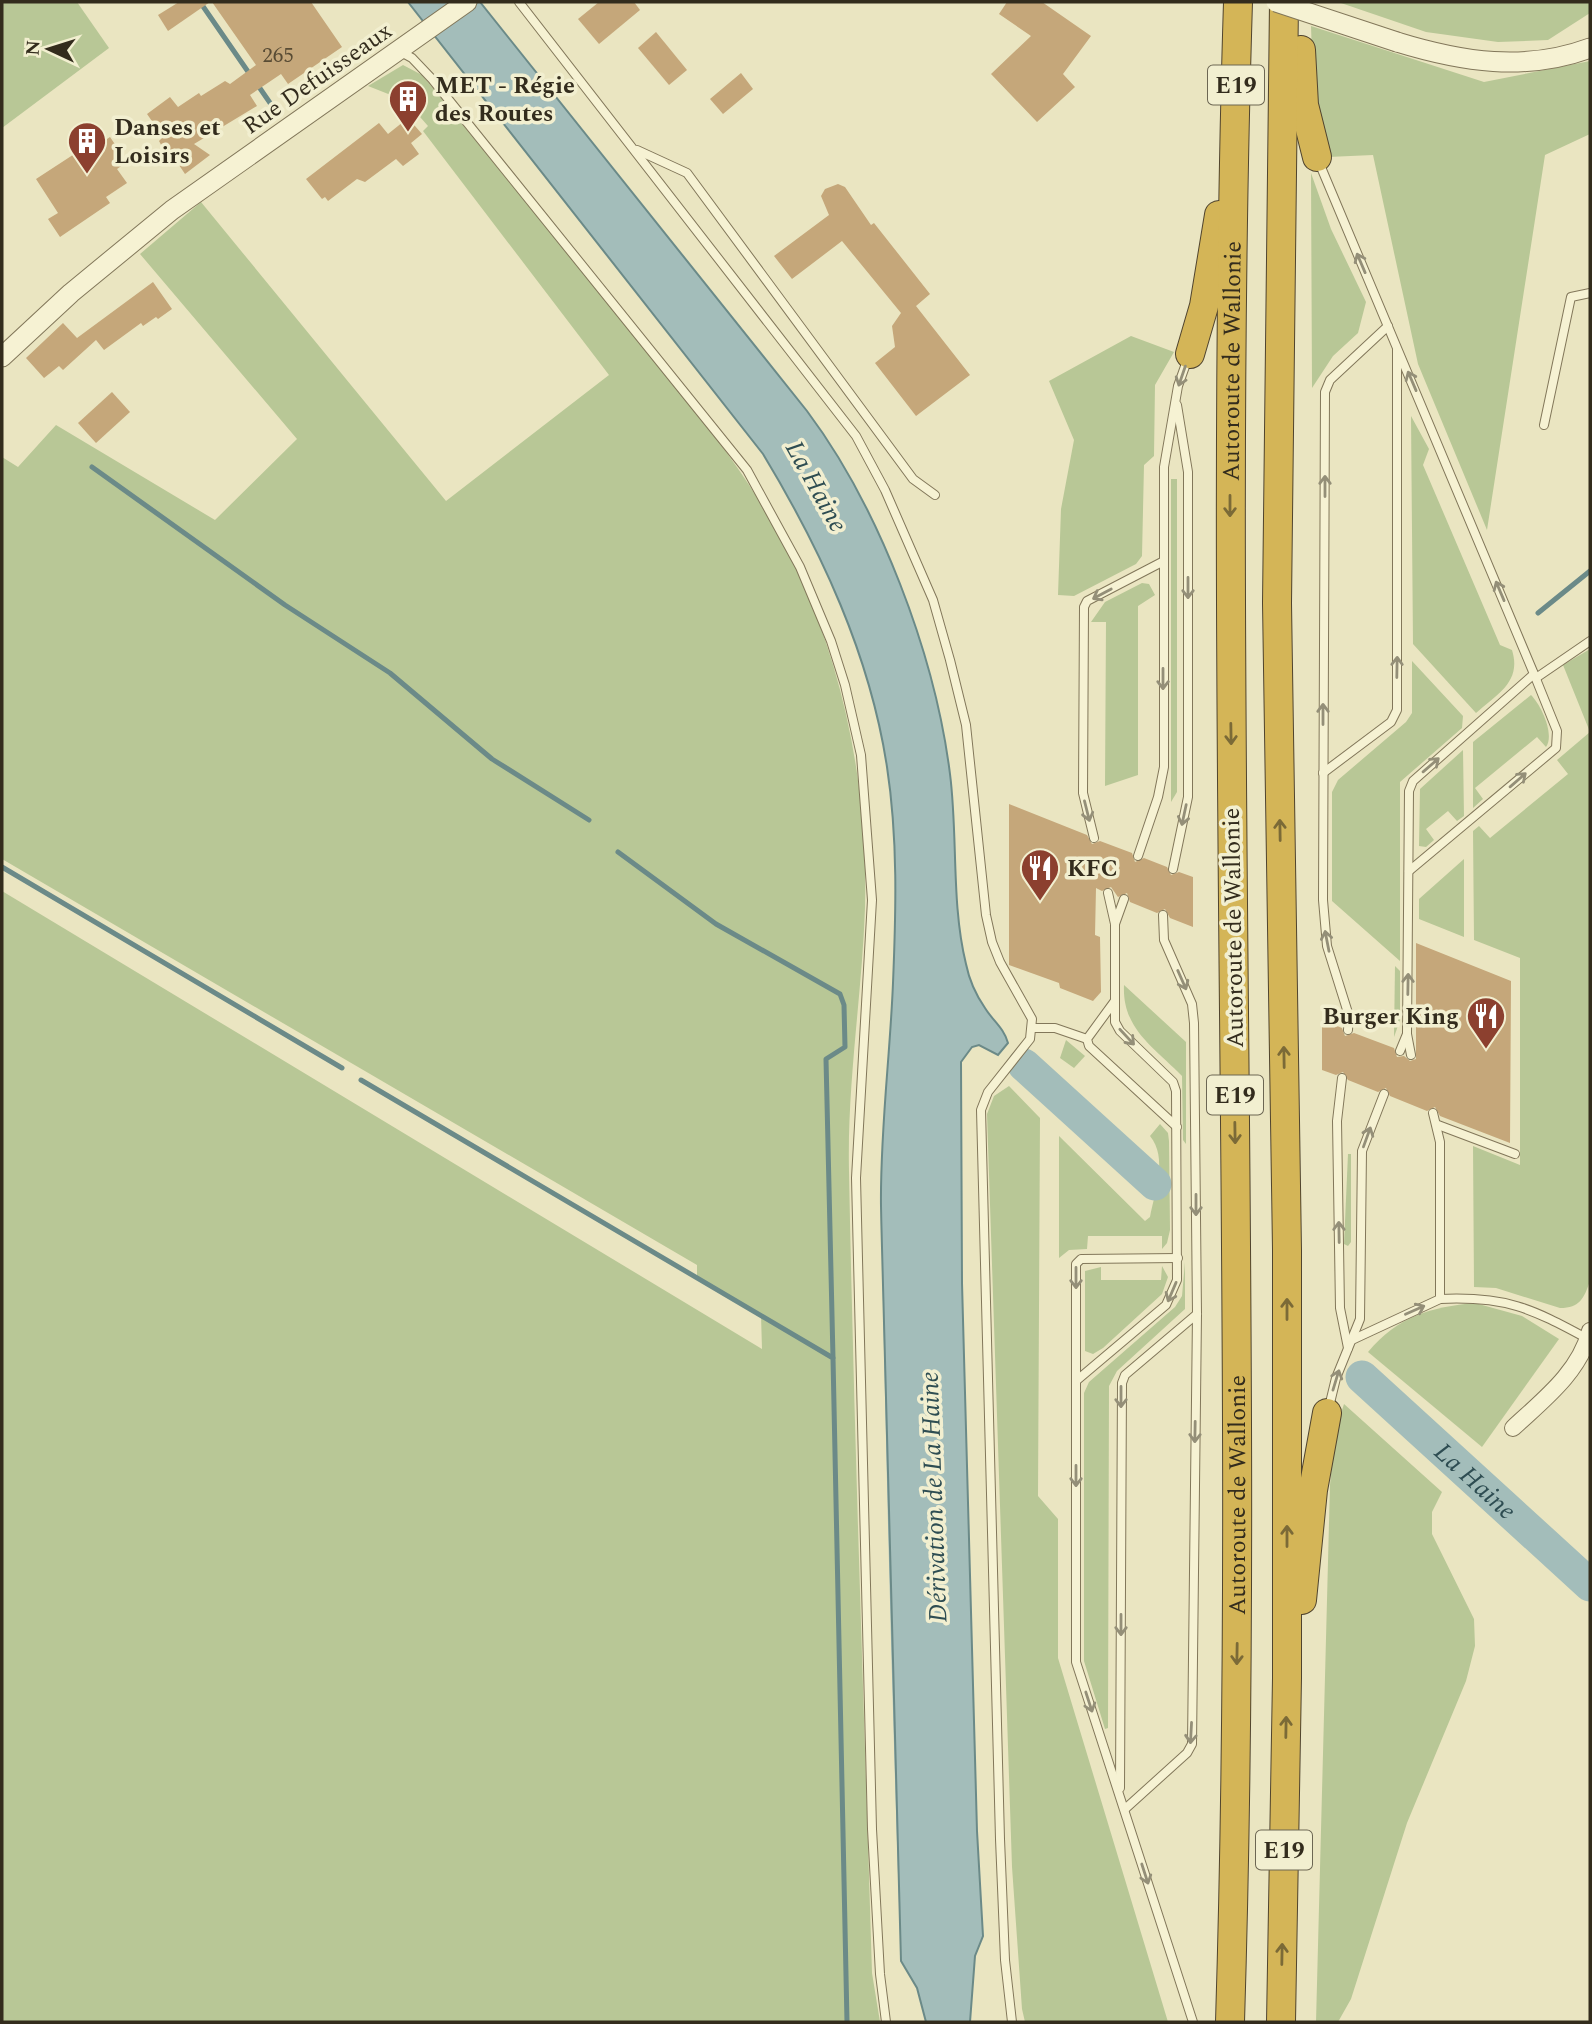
<svg xmlns="http://www.w3.org/2000/svg" width="1592" height="2024" font-family="Spectral,serif">
<style>
.green{fill:#b8c796}
.water{fill:#a3bdba;stroke:#6b8a88;stroke-width:2}
.lines{fill:none;stroke-linecap:round;stroke-linejoin:round}
.stream{stroke:#6b8a88;stroke-width:5}
.river{stroke:#a3bdba;stroke-width:33}
.building{fill:#c5a77a}
.service-casing{stroke:#82775a;stroke-width:10}
.minor-casing{stroke:#82775a;stroke-width:18}
.tertiary-casing{stroke:#82775a;stroke-width:21}
.motorway-casing{stroke:#50442e;stroke-width:30}
.service{stroke:#f6f2d3;stroke-width:8}
.minor{stroke:#f6f2d3;stroke-width:16}
.tertiary{stroke:#f6f2d3;stroke-width:19}
.motorway{stroke:#d4b557;stroke-width:28}
.tertiary-bridge-casing{stroke:#82775a;stroke-width:21;stroke-linecap:butt}
.tertiary-bridge{stroke:#f6f2d3;stroke-width:19}
.oneway{stroke:#948f78}
.oneway2{stroke:#7b6a37}
.labels{text-anchor:middle;stroke-width:7;stroke-linejoin:round;paint-order:stroke}
.number-label{font-size:21px;fill:#584b34}
.shield{fill:#f2efd0;stroke:#6c6653;stroke-width:2}
.shield-label{font-size:23px;font-weight:bold;fill:#332c1d}
.street-label{font-size:24px;fill:#332c1d;stroke:#f2efd0}
.poi-label{font-size:24px;font-weight:bold;fill:#332c1d;stroke:#f2efd0;text-anchor:start}
.water-label{font-size:26px;font-style:italic;fill:#2e4d52;stroke:#f2efd0}
</style>
<rect width="100%" height="100%" fill="#eae5c1"/>
<g class="green">
<polygon points="2,2 77,2 109,48 2,128"/>
<polygon points="1338,2 1590,2 1590,13 1548,40 1498,42 1426,32"/>
<polygon points="1311,26 1484,82 1590,61 1590,134 1545,155 1487,530 1418,364 1373,155 1328,157 1313,83"/>
<path d="M403,65L422,75L432,87C496,166 560,244 624,323C689,402 755,479 798,572C846,676 868,793 865,908C862,995 847,1083 849,1171C854,1438 864,1706 872,1973L880,2022H2V891L762,1349L761,1315L697,1277V1265L2,859V457L18,467L56,425L215,520L297,439L140,254L201,202L446,501L609,375L423,131L428,126L406,101L368,86Z"/>
<polygon points="1311,173 1331,229 1366,302 1358,333 1333,356 1312,388"/>
<polygon points="1131,336 1174,352 1155,385 1154,456 1144,465 1142,556 1136,564 1074,596 1058,595 1061,509 1074,440 1049,381"/>
<path d="M1411,416L1429,449L1423,465L1500,645L1512,650C1522,682 1497,694 1476,713L1413,644Z"/>
<polygon points="1171,479 1177,479 1177,792 1171,802"/>
<polygon points="1142,583 1149,584 1155,595 1138,606 1138,775 1105,786 1106,622 1091,622 1105,602"/>
<path d="M1590,649V1281C1584,1298 1580,1308 1560,1308L1496,1288L1474,1287L1473,1146L1520,1165V958L1474,940L1473,831L1479,826L1490,838L1568,774L1557,760L1590,732L1563,665Z"/>
<polygon points="1412,661 1463,716 1462,728 1400,782 1400,961 1332,901 1332,792 1338,780 1406,722 1412,713"/>
<path d="M1531,695C1541,705 1555,734 1546,747L1537,737L1475,788L1483,799L1473,808V742Z"/>
<polygon points="1463,750 1464,816 1457,821 1448,811 1426,829 1434,840 1426,847 1419,846 1420,789"/>
<polygon points="1464,859 1464,937 1419,919 1419,899"/>
<polygon points="1395,966 1400,971 1400,1020 1394,1037"/>
<path d="M1124,985L1186,1042V1144L1183,1140L1182,1076C1154,1047 1122,1029 1124,985Z"/>
<polygon points="1066,1040 1085,1056 1074,1068 1060,1058"/>
<polygon points="1009,1086 1040,1118 1038,1496 1058,1519 1058,1658 1168,2022 1025,2022 1022,2009 1012,1867 987,1114 994,1096"/>
<path d="M1160,1124L1168,1133L1169,1141L1170,1230L1167,1243L1162,1249V1236H1088L1087,1249L1069,1250L1059,1258V1136L1145,1221L1150,1217C1155,1191 1168,1158 1150,1136Z"/>
<polygon points="1348,1154 1351,1154 1351,1242 1348,1246 1344,1244"/>
<polygon points="1185,1262 1185,1309 1117,1371 1109,1386 1108,1728 1105,1729 1084,1661 1084,1393 1089,1382 1175,1307 1182,1296"/>
<polygon points="1162,1266 1168,1277 1162,1294 1103,1348 1093,1354 1085,1351 1085,1271 1101,1267 1101,1280 1161,1280"/>
<path d="M1475,1303L1522,1316L1559,1339L1482,1447L1368,1352C1398,1316 1431,1307 1475,1303Z"/>
<polygon points="1344,1404 1442,1492 1432,1512 1432,1534 1474,1619 1475,1646 1466,1681 1407,1823 1351,1999 1338,2022 1316,2022 1330,1485 1335,1432"/>
</g>
<path class="water" d="M408,2H480L807,411C879,507 935,654 950,774C958,836 951,903 966,964C969,979 976,995 985,1008C993,1021 1004,1028 1008,1043L998,1055L979,1045L972,1047L961,1062L962,1283L977,1831L983,1936L975,1956L970,2022H926L917,1988L901,1961C892,1710 886,1458 881,1206C880,1131 890,1058 893,983C896,911 898,839 887,767C870,655 821,550 763,454Z"/>
<g class="lines">
<g class="stream">
<polyline points="200,2 251,76"/>
<polyline points="257,84 277,113"/>
<polyline points="92,467 285,605 390,673 492,759 589,820"/>
<polyline points="1538,613 1590,571"/>
<polyline points="618,852 716,924 840,994 844,1005 845,1047 826,1059 833,1358"/>
<polyline points="2,867 342,1068"/>
<polyline points="361,1080 833,1358 847,2022"/>
</g>
<g class="river">
<polyline points="1024,1065 1155,1184"/>
<path id="s1" d="M1362,1377L1590,1585"/>
</g>
</g>
<g class="building">
<polygon points="179,2 210,2 168,31 158,15"/>
<polygon points="212,2 311,2 342,47 288,84 281,74 250,95 257,106 194,144 210,155 185,174 169,150 165,152 159,141 163,137 147,114 170,97 178,107 199,93 201,96 225,81 230,84 256,65"/>
<polygon points="599,2 634,2 640,10 599,44 578,19"/>
<polygon points="1007,2 1042,2 1091,36 1063,74 1075,87 1037,122 991,74 1031,36 999,14"/>
<polygon points="656,32 687,70 669,85 638,48"/>
<polygon points="741,73 753,89 723,114 710,99"/>
<polygon points="408,118 422,134 411,143 419,154 403,166 396,159 365,182 357,179 328,201 325,197 322,199 306,179 379,123 388,134"/>
<polygon points="110,137 127,162 117,169 127,183 106,197 110,203 60,237 48,219 58,213 36,179 82,149 85,154"/>
<polygon points="838,184 845,187 871,225 874,223 930,294 916,306 970,375 916,416 875,363 895,347 892,326 901,313 842,241 792,279 774,256 829,215 821,196 825,189"/>
<polygon points="153,282 172,309 158,319 156,317 143,326 141,323 104,350 96,340 63,370 59,366 44,378 26,358 63,323 77,338"/>
<polygon points="112,392 130,412 96,443 78,423"/>
<polygon points="1009,804 1087,835 1092,844 1100,841 1132,853 1135,862 1144,858 1167,867 1171,875 1179,872 1193,877 1193,927 1170,918 1165,909 1157,913 1130,902 1127,893 1118,897 1111,887 1102,891 1096,888 1095,935 1100,937 1101,992 1093,1001 1060,988 1059,983 1009,965"/>
<polygon points="1416,943 1511,981 1510,1143 1440,1116 1435,1107 1427,1111 1390,1096 1386,1088 1378,1092 1348,1080 1343,1072 1336,1075 1322,1070 1322,1020 1342,1028 1345,1036 1354,1033 1394,1048 1397,1057 1404,1056 1410,1061 1416,1059"/>
</g>
<g class="lines">
<g class="service-casing">
<g id="service">
<polyline points="519,2 856,436 885,490 933,600 950,660 966,725 986,915 992,942 1000,962 1032,1019 1030,1039 988,1092 981,1110 1000,1839 1005,1960 1012,2022"/>
<polyline points="401,52 412,58 432,79 747,470 800,567 831,641 845,685 861,755 872,900 856,1178 872,1829 880,1974 886,2022"/>
<polyline points="637,150 687,173 913,479 935,495"/>
<polyline points="1318,160 1534,674 1413,781 1409,791 1407,1034 1400,1051"/>
<polyline points="1544,425 1571,297 1590,293"/>
<polyline points="1536,678 1590,641"/>
<polyline points="1323,773 1391,722 1397,710 1397,350"/>
<polyline points="1094,838 1083,793 1084,607 1087,601 1162,562"/>
<polyline points="1138,856 1158,797 1164,767 1164,467 1178,386 1188,358"/>
<polyline points="1173,869 1188,797 1188,472 1177,405"/>
<polyline points="1409,871 1556,748 1557,731 1534,674"/>
<polyline points="1108,893 1115,924 1115,1022 1120,1031 1173,1082 1176,1091 1177,1280 1166,1305 1076,1381 1076,1662 1193,2022"/>
<polyline points="1115,924 1124,899"/>
<polyline points="1114,1002 1087,1039 1089,1046 1177,1127"/>
<polyline points="1033,1028 1055,1028 1087,1039"/>
<polyline points="1348,1030 1349,1016 1327,946 1323,900 1325,392 1330,380 1388,326"/>
<polyline points="1407,1034 1411,1055"/>
<polyline points="1342,1078 1337,1121 1340,1308 1348,1348"/>
<polyline points="1438,1125 1515,1154"/>
<path d="M1440,1299C1506,1296 1531,1308 1588,1339"/>
<polyline points="1354,1339 1440,1299 1440,1142 1433,1113"/>
<polyline points="1076,1381 1076,1264 1081,1259 1178,1258"/>
<polyline points="1329,1407 1336,1378 1360,1319 1362,1151 1384,1094"/>
<polyline points="1120,1788 1122,1383 1125,1375 1197,1314"/>
<polyline points="1125,1809 1187,1753 1192,1744 1197,1314 1194,1023 1192,1004 1164,940 1163,915"/>
</g>
</g>
<g class="minor-casing">
<path id="minor" d="M1513,1428C1543,1400 1579,1373 1590,1331"/>
</g>
<g class="tertiary-casing">
<g id="tertiary">
<path d="M1397,42C1462,62 1525,72 1590,48"/>
<polyline points="2,357 71,293 172,210 467,2"/>
</g>
</g>
<g class="motorway-casing">
<g id="motorway">
<polyline points="1301,50 1304,105 1317,157"/>
<polyline points="1190,354 1204,306 1219,215"/>
<polyline points="1302,1600 1313,1490 1327,1413"/>
<path id="s2" d="M1230,2022C1251,1349 1217,675 1238,2"/>
<polyline points="1281,2022 1287,1678 1287,1250 1277,603 1284,2"/>
</g>
</g>
<use href="#service" class="service"/>
<use href="#minor" class="minor"/>
<use href="#tertiary" class="tertiary"/>
<use href="#motorway" class="motorway"/>
<g class="tertiary-bridge-casing">
<polyline id="tertiary-bridge" points="1276,2 1397,42"/>
</g>
<use href="#tertiary-bridge" class="tertiary-bridge"/>
</g>
<defs><path id="oneway-shaft" d="M-6 0H5M1.5-3L5.5 0L1.5 3" fill="none" stroke-width="1.6" stroke-linecap="round" stroke-linejoin="round" transform="scale(1.75)"/></defs>
<g class="oneway">
<use href="#oneway-shaft" transform="translate(1361 263) rotate(-113)"/>
<use href="#oneway-shaft" transform="translate(1182 376) rotate(109)"/>
<use href="#oneway-shaft" transform="translate(1412 381) rotate(-113)"/>
<use href="#oneway-shaft" transform="translate(1325 486) rotate(-90)"/>
<use href="#oneway-shaft" transform="translate(1188 588) rotate(90)"/>
<use href="#oneway-shaft" transform="translate(1500 591) rotate(-113)"/>
<use href="#oneway-shaft" transform="translate(1102 594) rotate(152)"/>
<use href="#oneway-shaft" transform="translate(1397 667) rotate(-89)"/>
<use href="#oneway-shaft" transform="translate(1163 679) rotate(90)"/>
<use href="#oneway-shaft" transform="translate(1323 714) rotate(-90)"/>
<use href="#oneway-shaft" transform="translate(1431 765) rotate(-41)"/>
<use href="#oneway-shaft" transform="translate(1518 780) rotate(-41)"/>
<use href="#oneway-shaft" transform="translate(1087 811) rotate(76)"/>
<use href="#oneway-shaft" transform="translate(1184 815) rotate(102)"/>
<use href="#oneway-shaft" transform="translate(1327 941) rotate(-101)"/>
<use href="#oneway-shaft" transform="translate(1182 980) rotate(66)"/>
<use href="#oneway-shaft" transform="translate(1408 984) rotate(-89)"/>
<use href="#oneway-shaft" transform="translate(1127 1037) rotate(47)"/>
<use href="#oneway-shaft" transform="translate(1367 1137) rotate(-70)"/>
<use href="#oneway-shaft" transform="translate(1196 1205) rotate(90)"/>
<use href="#oneway-shaft" transform="translate(1339 1232) rotate(-91)"/>
<use href="#oneway-shaft" transform="translate(1076 1278) rotate(90)"/>
<use href="#oneway-shaft" transform="translate(1172 1292) rotate(113)"/>
<use href="#oneway-shaft" transform="translate(1415 1310) rotate(-24)"/>
<use href="#oneway-shaft" transform="translate(1336 1380) rotate(-73)"/>
<use href="#oneway-shaft" transform="translate(1121 1397) rotate(90)"/>
<use href="#oneway-shaft" transform="translate(1195 1432) rotate(91)"/>
<use href="#oneway-shaft" transform="translate(1076 1476) rotate(90)"/>
<use href="#oneway-shaft" transform="translate(1121 1625) rotate(90)"/>
<use href="#oneway-shaft" transform="translate(1089 1702) rotate(72)"/>
<use href="#oneway-shaft" transform="translate(1191 1733) rotate(93)"/>
<use href="#oneway-shaft" transform="translate(1145 1874) rotate(72)"/>
</g>
<g class="oneway2">
<use href="#oneway-shaft" transform="translate(1230 506) rotate(90)"/>
<use href="#oneway-shaft" transform="translate(1231 734) rotate(89)"/>
<use href="#oneway-shaft" transform="translate(1280 830) rotate(-91)"/>
<use href="#oneway-shaft" transform="translate(1284 1057) rotate(-91)"/>
<use href="#oneway-shaft" transform="translate(1235 1133) rotate(89)"/>
<use href="#oneway-shaft" transform="translate(1287 1309) rotate(-90)"/>
<use href="#oneway-shaft" transform="translate(1287 1536) rotate(-90)"/>
<use href="#oneway-shaft" transform="translate(1237 1654) rotate(91)"/>
<use href="#oneway-shaft" transform="translate(1286 1727) rotate(-89)"/>
<use href="#oneway-shaft" transform="translate(1282 1954) rotate(-89)"/>
</g>
<defs>
<g id="building-pin" transform="scale(2.0125)"><path d="M0 17L-7.5 6A9.5 9.5 0 1 1 7.5 6Z" fill="#8c402f" stroke="#f2efd0"/><path d="M-4-6H4V6H1V3H-1V6H-4ZM-2.5-4.3h1.7v1.8h-1.7ZM.8-4.3h1.7v1.8H.8ZM-2.5-1h1.7V.8h-1.7ZM.8-1h1.7V.8H.8Z" fill="#fff"/></g>
<g id="restaurant-pin" transform="scale(2.0125)"><path d="M0 17L-7.5 6A9.5 9.5 0 1 1 7.5 6Z" fill="#8c402f" stroke="#f2efd0"/><path d="M-5-6h1v4h1v-4h1v4h1v-4h1v5L-1.5 .5V6h-2V.5L-5-1ZM5-6V6H3V1.5H1.5Q1.5-4 5-6Z" fill="#fff"/></g>
</defs>
<g fill-rule="evenodd">
<use href="#building-pin" x="408" y="99"/>
<use href="#building-pin" x="87" y="141"/>
<use href="#restaurant-pin" x="1040" y="868"/>
<use href="#restaurant-pin" x="1486" y="1016"/>
</g>
<g class="labels">
<g class="number-label">
<text x="278" y="62">265</text>
</g>
<g class="shield">
<rect x="1208" y="65.5" width="56" height="39" rx="5"/>
<rect x="1207" y="1075.5" width="56" height="39" rx="5"/>
<rect x="1256" y="1830.5" width="56" height="39" rx="5"/>
</g>
<g class="shield-label">
<text x="1236" y="93">E19</text>
<text x="1235" y="1103">E19</text>
<text x="1284" y="1858">E19</text>
</g>
<g class="street-label">
<text transform="translate(317 78) rotate(-35)" y="8">Rue Defuisseaux</text>
<text dy="8" stroke="none"><textPath href="#s2" startOffset="1661">Autoroute de Wallonie</textPath></text>
<text transform="translate(1233 928) rotate(-91)" y="8">Autoroute de Wallonie</text>
<text dy="8" stroke="none"><textPath href="#s2" startOffset="527">Autoroute de Wallonie</textPath></text>
</g>
<g class="poi-label">
<text x="435" y="93">MET - Régie<tspan x="435" dy="28">des Routes</tspan></text>
<text x="114" y="135">Danses et<tspan x="114" dy="28">Loisirs</tspan></text>
<text x="1067" y="876">KFC</text>
<text x="1459" y="1024" text-anchor="end">Burger King</text>
</g>
<g class="water-label">
<text transform="translate(817 486) rotate(61)" y="9">La Haine</text>
<text dy="9" stroke="none"><textPath href="#s1" startOffset="154">La Haine</textPath></text>
<text transform="translate(933 1497) rotate(-92)" y="9">Dérivation de La Haine</text>
</g>
</g>
<rect width="1592" height="2024" fill="none" stroke="#332c1d" stroke-width="7"/>
<g transform="translate(49 49) rotate(274)" stroke="#f2efd0" stroke-width="5" paint-order="stroke">
<path d="M0-5L12 26L0 18L-12 26Z" fill="#332c1d"/>
<text y="-10" font-size="19" font-weight="bold" text-anchor="middle" fill="#332c1d">N</text>
</g>
</svg>
